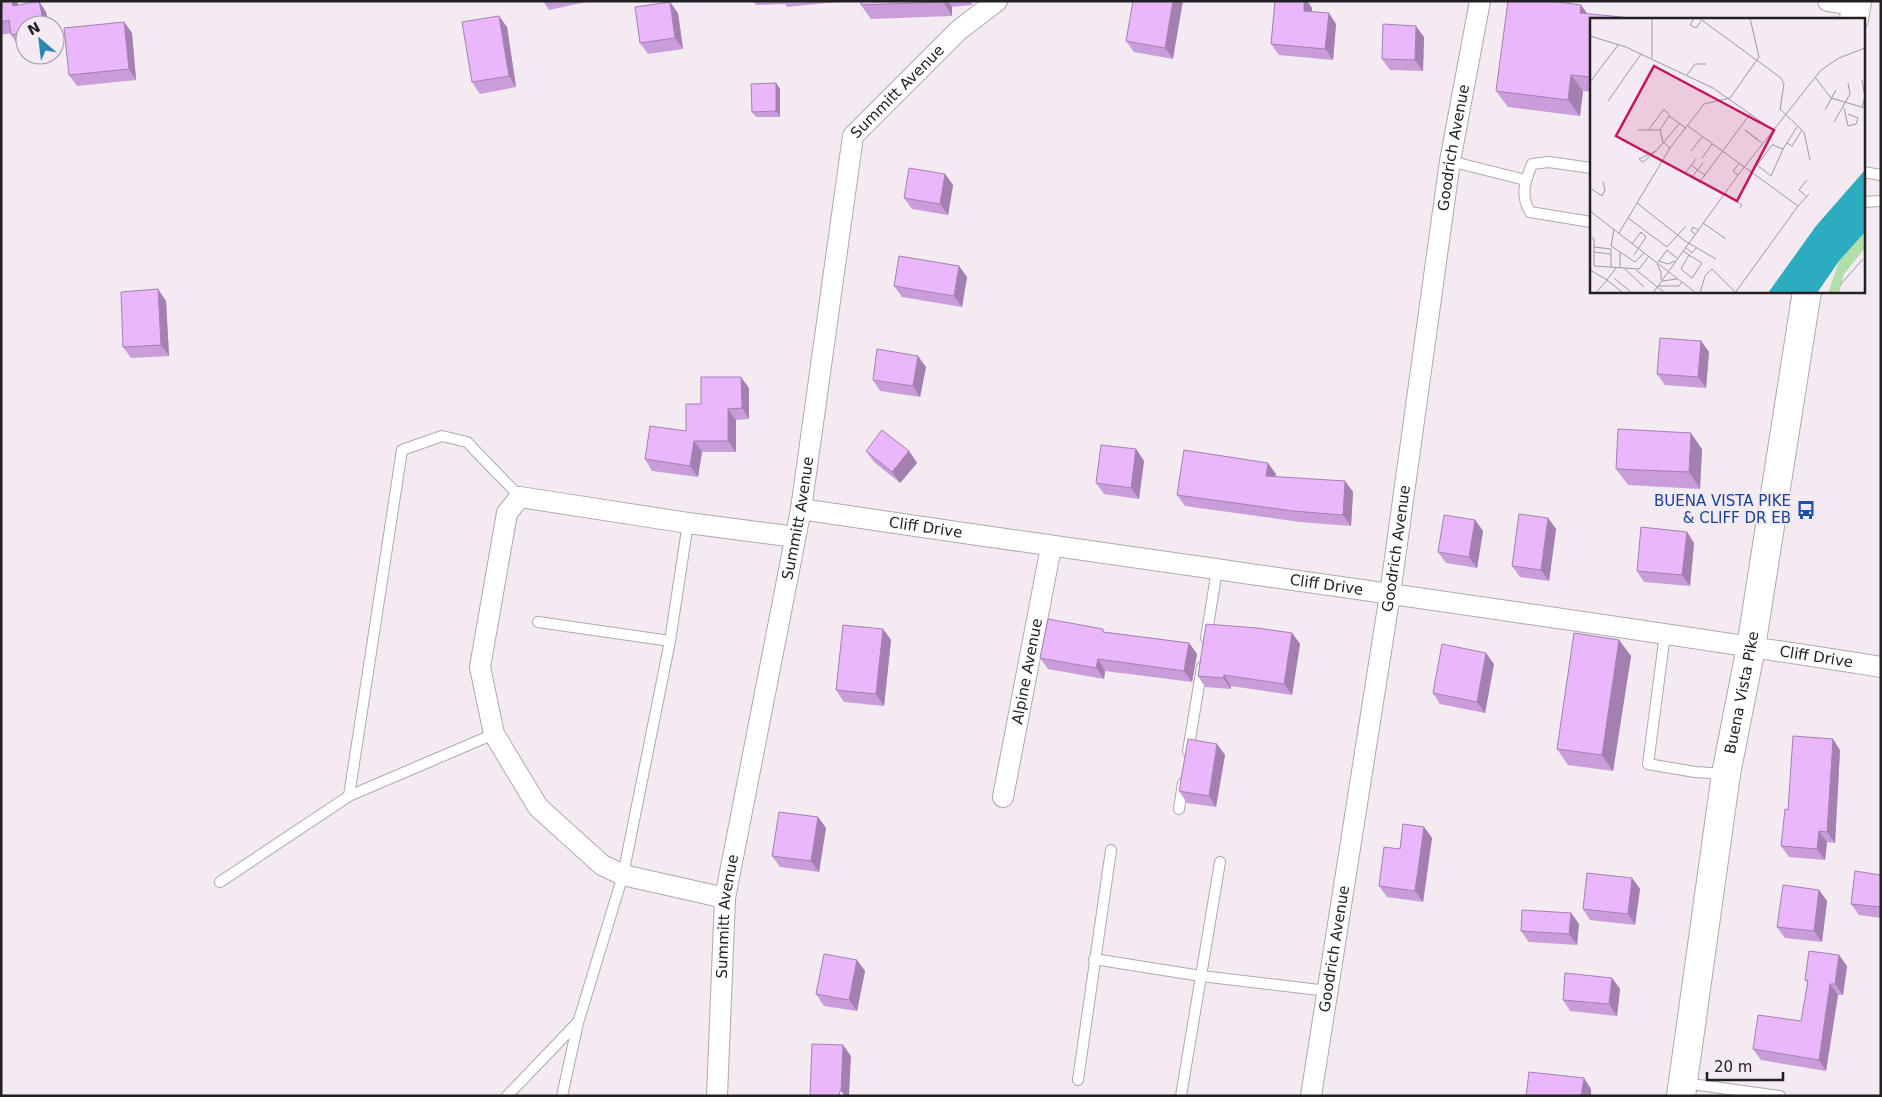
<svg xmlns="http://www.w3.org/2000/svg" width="1882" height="1097" font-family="'DejaVu Sans',sans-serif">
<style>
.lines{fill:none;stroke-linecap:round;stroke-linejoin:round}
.lane-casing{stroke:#b1a8b0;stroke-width:12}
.street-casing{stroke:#b1a8b0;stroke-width:22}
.secondary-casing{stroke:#b1a8b0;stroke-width:30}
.lane{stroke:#fff;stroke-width:10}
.street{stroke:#fff;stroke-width:20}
.secondary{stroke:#fff;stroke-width:28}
.wall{fill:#c99dd9}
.shaded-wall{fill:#a480b0}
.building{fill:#eab7fc;stroke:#a480b0}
.labels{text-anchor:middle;stroke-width:4.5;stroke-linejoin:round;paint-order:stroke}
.street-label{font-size:15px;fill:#232023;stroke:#f3eaf2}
.transit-label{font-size:15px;fill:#164399;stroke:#f3eaf2;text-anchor:end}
.inset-road{fill:none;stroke:#a0999f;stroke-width:1}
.view{fill:#c2185b;fill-opacity:0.15;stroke:#c2185b;stroke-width:2.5}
.inset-edge{fill:none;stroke:#232023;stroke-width:2.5}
</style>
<rect width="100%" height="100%" fill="#f3eaf2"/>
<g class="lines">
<g class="lane-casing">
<g id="lane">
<polyline points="1450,161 1525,180"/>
<path d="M1591,168L1549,162L1532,164C1525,182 1520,195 1530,212L1591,222"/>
<polyline points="1863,172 1881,175"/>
<polyline points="1863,202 1881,201"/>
<polyline points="538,622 670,641"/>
<polyline points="1665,634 1648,764 1695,772 1725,774"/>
<polyline points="1206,638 1217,570"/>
<polyline points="1188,751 1202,667"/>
<polyline points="349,796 402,450 442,436 467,442 520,497"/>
<polyline points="1179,809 1183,783"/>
<polyline points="220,882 349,796 494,734"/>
<polyline points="1094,959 1201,976 1328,991"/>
<polyline points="1078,1080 1111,850"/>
<polyline points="1684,1083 1780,1096"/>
<polyline points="507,1096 577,1023"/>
<polyline points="562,1096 578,1023 623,875 670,641 688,523"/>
<polyline points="1181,1096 1220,862"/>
</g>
</g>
<g class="street-casing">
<g id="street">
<polyline points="1828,1 1856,5"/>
<path id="s1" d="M801,509C1161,563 1522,610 1881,667"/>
<path id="s2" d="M1003,797L1051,547"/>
<polyline points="725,898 623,875 602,865 538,807 494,734 480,667 507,513 520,497 688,523 795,537"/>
<path id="s3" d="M717,1096L725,898L801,509L853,136L959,30L997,1"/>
<path id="s4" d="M1311,1096L1390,594L1450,161L1480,1"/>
</g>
</g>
<g class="secondary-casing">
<g id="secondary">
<polyline points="1854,19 1857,1"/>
<path id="s5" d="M1681,1096L1726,774L1751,647L1807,291"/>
</g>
</g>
<use href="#lane" class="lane"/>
<use href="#street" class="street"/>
<use href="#secondary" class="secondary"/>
</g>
<g class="wall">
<polygon points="1,1 17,1 18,5 46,12 49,25 25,25 25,45 19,46 11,35 11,33 1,35"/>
<polygon points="543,1 586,1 586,2 549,10"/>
<polygon points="753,1 972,1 972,5 952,7 952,16 871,19 861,5 861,2 836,2 787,7 785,4 756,5"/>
<polygon points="1133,1 1173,59 1134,52 1126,41"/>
<polygon points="1275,1 1307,1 1312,8 1312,11 1336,24 1333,60 1279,55 1271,44"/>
<polygon points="1581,5 1591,19 1591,92 1583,91 1580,116 1508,107 1496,91"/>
<polygon points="678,13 683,49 648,54 640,43"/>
<polygon points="124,22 132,33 136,80 77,86 69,75"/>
<polygon points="507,27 516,87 480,94 472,82"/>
<polygon points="1424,37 1423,71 1390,70 1382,59"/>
<polygon points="776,83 780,89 780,117 756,117 752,112"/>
<polygon points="945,174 953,185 948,215 912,209 904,198"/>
<polygon points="959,266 967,277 962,307 902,297 894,286"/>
<polygon points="166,301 169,356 131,358 123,347"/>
<polygon points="1701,341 1709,352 1706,388 1665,385 1657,374"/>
<polygon points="926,367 920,397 880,391 873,380"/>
<polygon points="749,388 749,419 736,420 736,452 702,452 698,477 652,471 645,459 686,431 701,404"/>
<polygon points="1136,449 1144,461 1139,499 1104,494 1096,483"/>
<polygon points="1702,449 1700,489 1628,485 1616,469"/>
<polygon points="866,451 909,451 917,463 900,483 874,462"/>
<polygon points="1276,474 1275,477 1345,481 1353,492 1351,526 1300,522 1185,506 1177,495"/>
<polygon points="1548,518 1556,529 1549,581 1520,577 1512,566"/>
<polygon points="1475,520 1483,531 1477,568 1446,563 1438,552"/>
<polygon points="1687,532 1694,543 1690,586 1644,582 1637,571"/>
<polygon points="883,629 891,640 884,706 844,702 836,690"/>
<polygon points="1106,632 1189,643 1197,654 1192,682 1105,671 1104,679 1048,669 1040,658"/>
<polygon points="1292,633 1300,644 1292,695 1231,686 1231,689 1205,687 1198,676"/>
<polygon points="1619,640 1631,656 1613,771 1568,765 1557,749"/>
<polygon points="1494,664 1485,713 1440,704 1433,693"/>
<polygon points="1217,744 1225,755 1216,807 1187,803 1179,791"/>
<polygon points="1840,750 1835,843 1827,842 1825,860 1789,857 1781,846 1788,810"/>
<polygon points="818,817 826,828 819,872 780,867 772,856"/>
<polygon points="1424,827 1432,838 1423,902 1387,897 1379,886"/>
<polygon points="1881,875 1881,918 1859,915 1851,904"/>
<polygon points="1632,878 1640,889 1635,925 1590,920 1583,909"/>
<polygon points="1819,890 1827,901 1822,942 1785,938 1777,927"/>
<polygon points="1571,913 1579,924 1577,945 1529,942 1521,931"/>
<polygon points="1847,966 1843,995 1838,995 1826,1071 1761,1060 1753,1049 1801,1021 1808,983 1805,980"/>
<polygon points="865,971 857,1011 824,1006 816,994"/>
<polygon points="1612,978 1620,989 1617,1016 1570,1011 1563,1000"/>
</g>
<g class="shaded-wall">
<polygon points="12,1 17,1 21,17 13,6"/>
<polygon points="39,1 46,12 49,25 44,25"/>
<polygon points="943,1 948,1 952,7 952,16"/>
<polygon points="1173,1 1183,1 1173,59 1165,48"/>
<polygon points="1304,1 1307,1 1312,8 1311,22 1304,11"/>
<polygon points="670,2 678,13 683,49 675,38"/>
<polygon points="1581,5 1591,19 1580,13"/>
<polygon points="1329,13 1336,24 1333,60 1325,49"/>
<polygon points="499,16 507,27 516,87 509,76"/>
<polygon points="124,22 132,33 136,80 129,69"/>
<polygon points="1416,26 1424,37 1423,71 1415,60"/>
<polygon points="1571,75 1583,91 1580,116 1568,100"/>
<polygon points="776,83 780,89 780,117 776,111"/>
<polygon points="945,174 953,185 948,215 940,204"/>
<polygon points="959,266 967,277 962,307 954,296"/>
<polygon points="158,289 166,301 169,356 161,345"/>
<polygon points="1701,341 1709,352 1706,388 1698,377"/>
<polygon points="918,356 926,367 920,397 913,386"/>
<polygon points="741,377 749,388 749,419 742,408"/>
<polygon points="728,409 736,420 736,452 728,441"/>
<polygon points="1691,433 1702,449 1700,489 1689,472"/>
<polygon points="694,441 702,452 698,477 690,466"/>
<polygon points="1136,449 1144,461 1139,499 1131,488"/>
<polygon points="909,451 917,463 900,483 892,472"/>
<polygon points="1268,463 1276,474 1274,487 1266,476"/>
<polygon points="1345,481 1353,492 1351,526 1343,515"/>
<polygon points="1548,518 1556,529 1549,581 1541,570"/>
<polygon points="1475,520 1483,531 1477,568 1469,557"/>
<polygon points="1687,532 1694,543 1690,586 1682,575"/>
<polygon points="883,629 891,640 884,706 876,694"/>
<polygon points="1292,633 1300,644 1292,695 1284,684"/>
<polygon points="1619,640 1631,656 1613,771 1602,755"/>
<polygon points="1189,643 1197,654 1192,682 1184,671"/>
<polygon points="1486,653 1494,664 1485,713 1477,702"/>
<polygon points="1098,659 1105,671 1104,679 1096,668"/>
<polygon points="1224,675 1231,686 1231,689 1223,678"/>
<polygon points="1833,739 1840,750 1835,843 1827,832"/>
<polygon points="1217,744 1225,755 1216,807 1209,796"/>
<polygon points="818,817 826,828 819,872 811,861"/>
<polygon points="1424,827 1432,838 1423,902 1415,891"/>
<polygon points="1819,831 1827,842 1825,860 1817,849"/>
<polygon points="1632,878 1640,889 1635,925 1628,914"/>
<polygon points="1819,890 1827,901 1822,942 1814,931"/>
<polygon points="1571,913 1579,924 1577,945 1569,934"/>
<polygon points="1839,955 1847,966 1843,995 1835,984"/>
<polygon points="857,960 865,971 857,1011 849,1000"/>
<polygon points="1612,978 1620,989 1617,1016 1609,1004"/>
<polygon points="1830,984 1838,995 1826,1071 1819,1060"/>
<polygon points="843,1045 851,1056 849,1096 845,1096 841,1091"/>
<polygon points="1584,1078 1591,1089 1591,1096 1581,1096"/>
</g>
<g class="building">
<polygon points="1,1 12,1 13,6 39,1 44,25 25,25 25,32 11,35 9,20 1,22"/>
<polygon points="861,1 943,1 943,2 861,5"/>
<polygon points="1133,1 1173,1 1165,48 1126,41"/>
<polygon points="1275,1 1304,1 1304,11 1329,13 1325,49 1271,44"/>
<polygon points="1508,1 1550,1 1581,5 1580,13 1642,19 1591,19 1591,77 1571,75 1568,100 1496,91"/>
<polygon points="670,2 675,38 640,43 635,7"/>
<polygon points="499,16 509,76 472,82 462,22"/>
<polygon points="124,22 129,69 69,75 64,28"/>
<polygon points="1383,24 1416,26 1415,60 1382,59"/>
<polygon points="776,83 776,111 752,112 751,84"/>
<polygon points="909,168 945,174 940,204 904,198"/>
<polygon points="899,256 959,266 954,296 894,286"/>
<polygon points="158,289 161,345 123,347 121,292"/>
<polygon points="1660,338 1701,341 1698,377 1657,374"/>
<polygon points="877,349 918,356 913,386 873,380"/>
<polygon points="701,377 741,377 742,408 728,409 728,441 694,441 690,466 645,459 650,426 686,431 686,404 701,404"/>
<polygon points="1618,429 1691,433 1689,472 1616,469"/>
<polygon points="882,430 909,451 892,472 866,451"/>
<polygon points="1101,445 1136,449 1131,488 1096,483"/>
<polygon points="1184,450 1268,463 1266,476 1345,481 1343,515 1293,511 1177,495"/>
<polygon points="1519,514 1548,518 1541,570 1512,566"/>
<polygon points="1444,515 1475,520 1469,557 1438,552"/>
<polygon points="1641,527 1687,532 1682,575 1637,571"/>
<polygon points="1048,619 1103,629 1103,632 1189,643 1184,671 1098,659 1096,668 1040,658"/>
<polygon points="1206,624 1257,628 1292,633 1284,684 1224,675 1223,678 1198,676"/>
<polygon points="843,625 883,629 876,694 836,690"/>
<polygon points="1574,633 1619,640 1602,755 1557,749"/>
<polygon points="1442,644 1486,653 1477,702 1433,693"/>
<polygon points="1793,736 1833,739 1827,832 1819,831 1817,849 1781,846 1785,809 1788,810"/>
<polygon points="1188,739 1217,744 1209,796 1179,791"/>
<polygon points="779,812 818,817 811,861 772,856"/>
<polygon points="1403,824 1424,827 1415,891 1379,886 1384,847 1400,849"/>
<polygon points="1855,871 1881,875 1881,907 1851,904"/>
<polygon points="1587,873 1632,878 1628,914 1583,909"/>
<polygon points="1783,885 1819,890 1814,931 1777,927"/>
<polygon points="1522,910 1571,913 1569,934 1521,931"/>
<polygon points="1809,951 1839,955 1835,984 1830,984 1819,1060 1753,1049 1758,1015 1801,1021 1808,981 1805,980"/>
<polygon points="824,954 857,960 849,1000 816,994"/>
<polygon points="1565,973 1612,978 1609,1004 1563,1000"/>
<polygon points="812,1044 843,1045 841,1091 840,1091 839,1096 810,1096"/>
<polygon points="1529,1072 1584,1078 1581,1096 1526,1096"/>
</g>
<defs>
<g id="bus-bare" transform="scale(1.5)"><path d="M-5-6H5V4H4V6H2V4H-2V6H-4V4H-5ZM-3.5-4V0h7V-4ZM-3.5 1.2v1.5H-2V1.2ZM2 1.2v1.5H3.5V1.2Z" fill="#1a4fb4" stroke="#f3eaf2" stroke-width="2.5" paint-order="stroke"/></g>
</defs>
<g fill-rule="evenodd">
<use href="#bus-bare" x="1806" y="510"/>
</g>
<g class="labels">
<g class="street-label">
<text dy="5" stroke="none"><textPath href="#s3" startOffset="1034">Summitt Avenue</textPath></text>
<text dy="5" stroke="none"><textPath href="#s4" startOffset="959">Goodrich Avenue</textPath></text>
<text dy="5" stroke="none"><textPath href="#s3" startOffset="585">Summitt Avenue</textPath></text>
<text dy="5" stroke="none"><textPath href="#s1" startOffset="126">Cliff Drive</textPath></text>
<text dy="5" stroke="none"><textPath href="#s4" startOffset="554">Goodrich Avenue</textPath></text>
<text dy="5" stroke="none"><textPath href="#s1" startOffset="531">Cliff Drive</textPath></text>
<text dy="5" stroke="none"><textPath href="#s1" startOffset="1026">Cliff Drive</textPath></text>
<text dy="5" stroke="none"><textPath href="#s2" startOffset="128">Alpine Avenue</textPath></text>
<text dy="5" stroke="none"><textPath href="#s5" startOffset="408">Buena Vista Pike</textPath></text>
<text dy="5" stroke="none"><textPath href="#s3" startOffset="180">Summitt Avenue</textPath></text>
<text dy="5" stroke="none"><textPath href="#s4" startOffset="149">Goodrich Avenue</textPath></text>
</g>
<g class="transit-label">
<text x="1791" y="506">BUENA VISTA PIKE<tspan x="1791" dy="17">&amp; CLIFF DR EB</tspan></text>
</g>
</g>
<g transform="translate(1590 18)">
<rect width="275" height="275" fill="#f3eaf2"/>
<path d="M275,214V230L254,256L249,275H238L249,243Z" fill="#b1dfa7"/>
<path d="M275,152V214L249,243L227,275H178L226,208Z" fill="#2bacbf"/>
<path class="inset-road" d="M104,0L100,7L106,10L111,3M109,0L191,60L194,66L190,91L214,114L220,142M0,18L36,29L123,70L183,112M62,40V0M97,57L105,46H116M225,59L241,80L275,90M0,64L28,27M18,83L51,36M272,89L275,79L272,62M254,90L258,108L266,106L268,100L258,96M235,92L246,72M244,104L260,76L258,65M98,108L208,188L145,275M59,111L74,91L80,98M48,112H70M168,122L155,112L172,125M197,125L202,128L212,112M183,126L167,147L181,158L193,131M183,127L193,131L207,109M80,130L73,124L70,112L79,98L96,110M66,133L53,144L49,141L66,133L90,105M101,133L112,119M112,140L122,126M101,147L115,157M96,154L106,141M148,157L143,153L149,146M102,159L113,145M109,165L160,96M0,170L12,178L15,172L13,164M135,175L152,187L150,190M216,178L209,172L217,162M47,185L95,223L126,241M208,188L219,176M0,193L106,275M38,200L77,229L96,208M113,205L136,221M24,211L21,228L45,244L54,235M29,215L80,130L114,86L140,80L169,39L160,0M105,216L101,213L103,209L108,212M0,218L4,221V248L49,251L59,238M42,226L51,214L56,219L44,237M4,229L21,231V249M95,229L102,235L107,229M93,233L99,237L91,251L102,260L112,245L99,237M4,234L20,236M68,243L78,246L85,243M69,243L77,232L87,240M67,246L71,254V262M30,250V234M35,251L54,269M0,252L17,262L26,250M46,252L75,275M24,260L42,275M72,263L87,261M250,267L273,241M69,268H89L92,264M6,275L17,262L33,275M63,275L148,157L231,52L249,40L275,30M110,275L115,258L122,251L146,275"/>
<path class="view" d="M64,48L184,112L147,183L26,118Z"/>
<rect width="275" height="275" class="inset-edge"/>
</g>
<rect width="1882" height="1097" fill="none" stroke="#232023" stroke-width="5"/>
<g transform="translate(40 40) rotate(332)"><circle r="24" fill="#f3eaf2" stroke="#a0999f"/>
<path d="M0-4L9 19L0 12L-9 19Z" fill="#2988b4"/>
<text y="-8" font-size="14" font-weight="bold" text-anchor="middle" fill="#232023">N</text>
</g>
<path d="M1707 1072v8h76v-8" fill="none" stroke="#232023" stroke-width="2.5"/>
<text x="1714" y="1072" font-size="15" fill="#232023" stroke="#f3eaf2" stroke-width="4" paint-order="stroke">20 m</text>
</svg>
